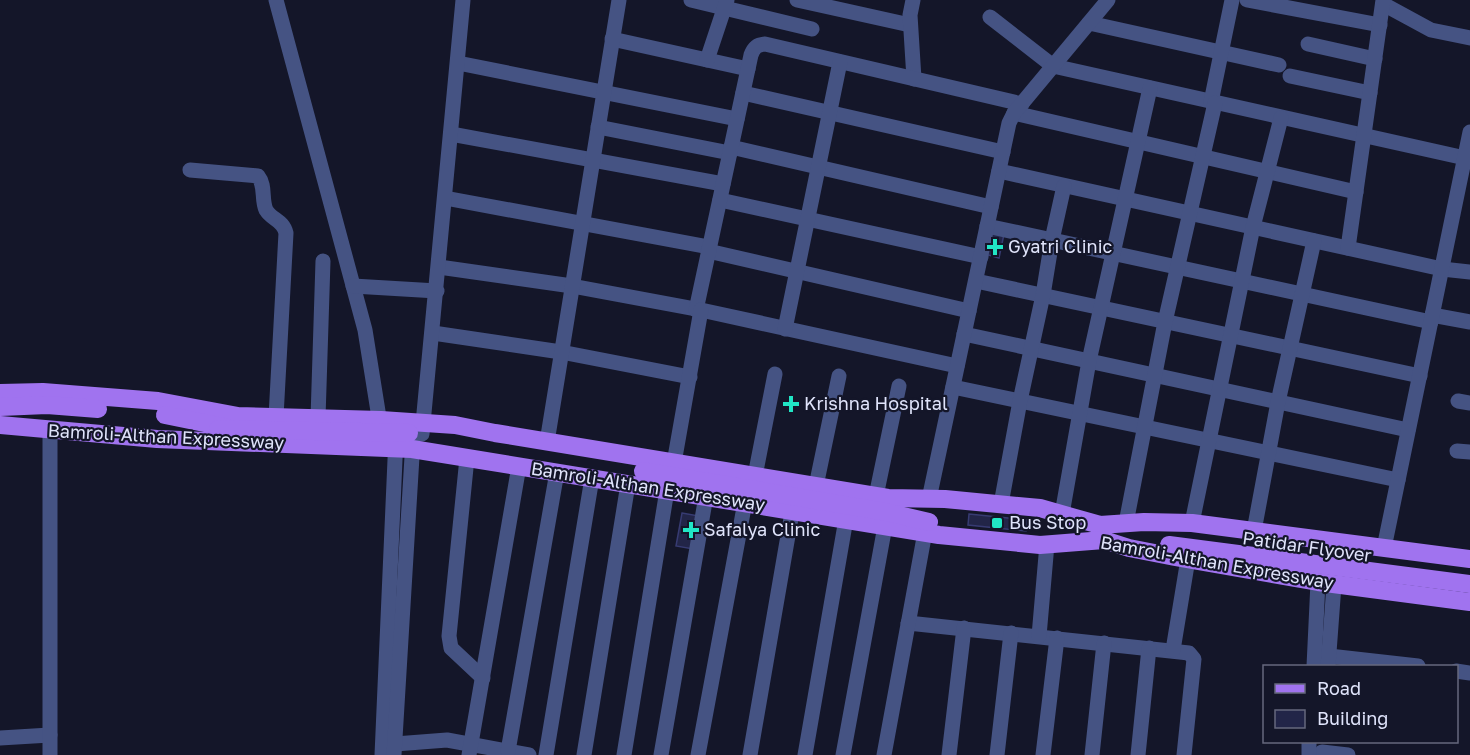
<svg xmlns="http://www.w3.org/2000/svg" width="1470" height="755" font-family="'Golos Text',sans-serif">
<style>
.building{fill:#222548;stroke:#373b72;stroke-width:1.5}
.lines{fill:none;stroke-linecap:round;stroke-linejoin:round}
.minor{stroke:#455383;stroke-width:15}
.major{stroke:#a073ef;stroke-width:18}
.poi-dot{fill:#21e6c5;stroke:#141629;stroke-width:2}
.labels{text-anchor:middle;stroke-width:4.5;stroke-linejoin:round;paint-order:stroke}
.poi-label{font-size:18px;fill:#e0e4fb;stroke:#141629;text-anchor:start}
.street-label{font-size:18px;fill:#e0e4fb;stroke:#141629}
</style>
<rect width="100%" height="100%" fill="#141629"/>
<g class="building">
<polygon points="991,231 1004,234 999,258 985,254"/>
<polygon points="682,513 699,516 693,549 676,546"/>
<polygon points="969,514 1027,520 1026,531 968,525"/>
</g>
<g class="lines">
<g class="minor">
<polyline points="276,0 365,330 381,430"/>
<polyline points="691,0 812,29"/>
<polyline points="797,0 910,25"/>
<polyline points="913,0 910,15 914,79"/>
<polyline points="1247,0 1380,25"/>
<polyline points="1383,4 1431,30 1470,38"/>
<polyline points="990,17 1053,66 1465,158"/>
<polyline points="1089,23 1279,65"/>
<polyline points="612,39 748,69"/>
<polyline points="1308,44 1375,59"/>
<polyline points="707,60 727,0"/>
<polyline points="458,63 737,119"/>
<polyline points="1290,76 1370,93"/>
<polyline points="743,93 1003,152"/>
<polyline points="1211,102 1232,0"/>
<polyline points="1014,113 1356,192"/>
<polyline points="598,127 730,153"/>
<polyline points="451,134 723,184"/>
<polyline points="731,147 991,207"/>
<path d="M190,170L258,176C266,186 261,199 266,210C272,220 283,220 286,233L276,417"/>
<polyline points="999,171 1442,269 1470,272"/>
<polyline points="445,198 709,247"/>
<polyline points="720,200 981,257"/>
<polyline points="987,226 1431,322"/>
<polyline points="1348,248 1383,0"/>
<polyline points="708,251 969,311"/>
<polyline points="439,267 572,286 701,310 957,366"/>
<polyline points="976,281 1420,376"/>
<polyline points="353,286 437,291"/>
<path d="M696,310L751,55C754,47 757,45 765,44L1022,104"/>
<polyline points="1432,315 1470,322"/>
<polyline points="785,329 840,62"/>
<polyline points="433,333 561,352 690,377"/>
<polyline points="964,334 1408,430"/>
<polyline points="953,387 1398,480"/>
<polyline points="1458,401 1470,403"/>
<polyline points="318,418 323,261"/>
<polyline points="422,434 463,0"/>
<polyline points="547,442 619,0"/>
<polyline points="1457,451 1470,452"/>
<polyline points="467,458 449,636 451,648 483,678"/>
<polyline points="674,463 701,310"/>
<polyline points="755,476 775,374"/>
<polyline points="816,486 839,376"/>
<polyline points="876,496 899,386"/>
<polyline points="929,499 1009,123 1014,113 1108,0"/>
<polyline points="1001,504 1020,401 1043,295 1052,240 1064,186"/>
<polyline points="1062,514 1089,361 1150,88"/>
<polyline points="1126,523 1165,322 1215,103"/>
<polyline points="1192,523 1253,227 1281,118"/>
<polyline points="1254,531 1278,402 1314,241"/>
<polyline points="1384,548 1470,132"/>
<polyline points="908,623 1189,653 1194,659 1184,755"/>
<polyline points="1039,636 1047,544"/>
<polyline points="1173,650 1188,559"/>
<polyline points="1329,656 1418,666"/>
<polyline points="1314,666 1318,582"/>
<polyline points="1328,666 1334,585"/>
<polyline points="1456,671 1470,673"/>
<polyline points="0,738 50,735"/>
<polyline points="395,744 447,740 529,755"/>
<polyline points="508,751 557,472"/>
<polyline points="1322,752 1348,755"/>
<polyline points="50,755 50,430"/>
<polyline points="382,755 396,437"/>
<polyline points="394,755 413,440"/>
<polyline points="469,755 519,466"/>
<polyline points="546,755 592,478"/>
<polyline points="584,755 628,484"/>
<polyline points="624,755 667,490"/>
<polyline points="661,755 706,496"/>
<polyline points="698,755 745,502"/>
<polyline points="750,755 794,501"/>
<polyline points="805,755 846,519"/>
<polyline points="843,755 885,526"/>
<polyline points="884,755 925,532"/>
<polyline points="949,755 964,628"/>
<polyline points="997,755 1011,633"/>
<polyline points="1043,755 1057,638"/>
<polyline points="1092,755 1104,643"/>
<polyline points="1138,755 1149,648"/>
<polyline points="1309,755 1309,742"/>
</g>
<g class="major">
<polyline points="0,393 43,392 158,401 238,416 381,420 455,425 495,433 888,498 945,499 1040,508 1100,525 1144,522 1192,523 1470,559"/>
<polyline points="0,407 47,405 98,409"/>
<polyline points="165,415 229,428"/>
<polyline points="0,425 157,439 412,449 939,535 1040,545 1104,540 1129,548 1175,557 1318,582 1470,602"/>
<polyline points="218,429 409,433"/>
<polyline points="643,471 886,512 929,522"/>
<polyline points="1169,545 1470,584"/>
</g>
</g>
<g class="poi-dot">
<path d="M992 238h6v6h6v6h-6v6h-6v-6h-6v-6h6z"/>
<path d="M788 395h6v6h6v6h-6v6h-6v-6h-6v-6h6z"/>
<rect x="991" y="517" width="12" height="12" rx="3"/>
<path d="M688 521h6v6h6v6h-6v6h-6v-6h-6v-6h6z"/>
</g>
<g class="labels">
<g class="poi-label">
<text x="1008" y="253">Gyatri Clinic</text>
<text x="804" y="410">Krishna Hospital</text>
<text x="1009" y="529">Bus Stop</text>
<text x="704" y="536">Safalya Clinic</text>
</g>
<g class="street-label">
<text transform="translate(166 437) rotate(3)" y="6">Bamroli-Althan Expressway</text>
<text transform="translate(648 487) rotate(9)" y="6">Bamroli-Althan Expressway</text>
<text transform="translate(1307 547) rotate(8)" y="6">Patidar Flyover</text>
<text transform="translate(1217 563) rotate(10)" y="6">Bamroli-Althan Expressway</text>
</g>
</g>
<rect x="1263" y="665" width="195" height="78" fill="#141629" stroke="#66687d" stroke-width="1.5"/>
<rect x="1275" y="684" width="30" height="9" fill="#a073ef" stroke="#66687d" stroke-width="1.5"/>
<text x="1317" y="695" font-size="18" fill="#e0e4fb">Road</text>
<rect x="1275" y="710" width="30" height="18" fill="#222548" stroke="#66687d" stroke-width="1.5"/>
<text x="1317" y="725" font-size="18" fill="#e0e4fb">Building</text>
</svg>
